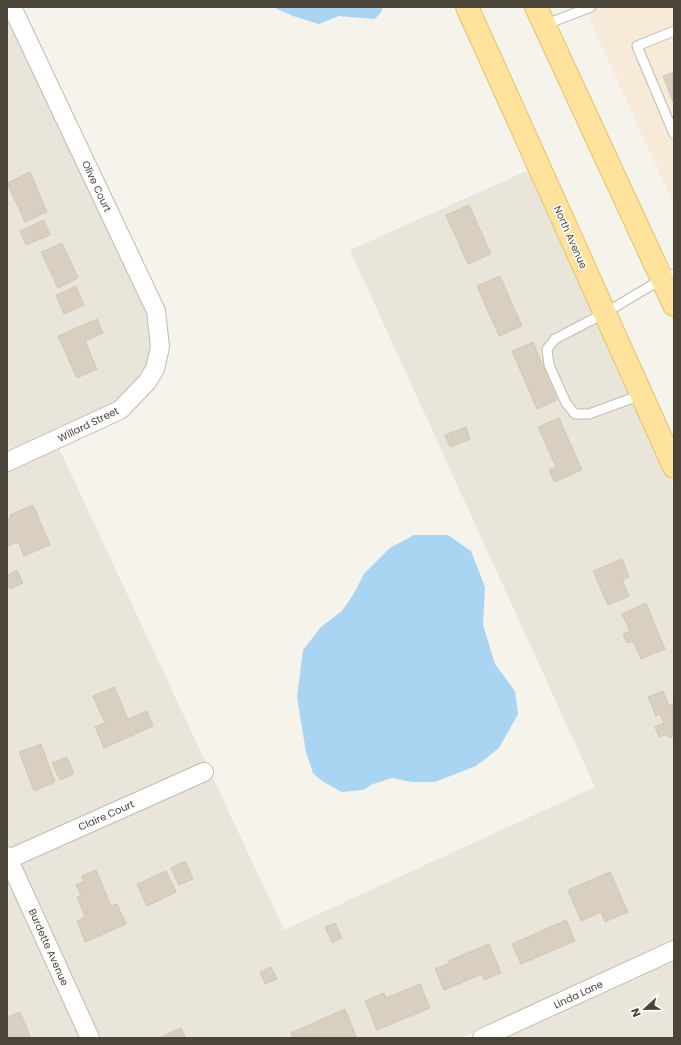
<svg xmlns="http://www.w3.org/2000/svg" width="681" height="1045" font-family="Poppins,sans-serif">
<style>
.residential{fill:#eae5da}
.commercial{fill:#f7ead8}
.water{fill:#a9d4f2}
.building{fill:#d8cfc1;stroke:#d3c7b4}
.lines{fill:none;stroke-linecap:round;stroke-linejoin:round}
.service-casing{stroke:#c2bbae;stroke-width:11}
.minor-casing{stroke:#c2bbae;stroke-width:20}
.primary-casing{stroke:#e6c16a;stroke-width:24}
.service{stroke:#fff;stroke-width:9}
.minor{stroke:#fff;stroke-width:18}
.primary{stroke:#ffe39c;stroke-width:22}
.labels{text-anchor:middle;stroke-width:3;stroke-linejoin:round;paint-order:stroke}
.street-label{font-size:10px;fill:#4b4439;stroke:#fff}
</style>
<rect width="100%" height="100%" fill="#f6f3ec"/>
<g class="residential">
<polygon points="7,7 148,309 154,343 149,367 117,405 7,455"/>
<polygon points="531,169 674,487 674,941 461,1038 7,1038 7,468 58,446 284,930 595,787 350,250"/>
<polygon points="674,956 674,1038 494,1038"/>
</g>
<polygon class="commercial" points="584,7 674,7 674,205"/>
<g class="water">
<polygon points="273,7 383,7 381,12 375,19 339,16 319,24 293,16"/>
<polygon points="414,535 448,535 471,551 485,587 483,625 495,664 515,691 518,714 499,748 476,766 435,782 412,782 392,778 373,784 363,790 342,792 322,781 313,773 306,752 297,697 303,650 321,627 342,611 353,595 364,574 390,548"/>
</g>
<g class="building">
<polygon points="674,72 674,102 673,102 663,76"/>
<polygon points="30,172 47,212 25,222 7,183"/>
<polygon points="469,205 491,254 468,264 446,215"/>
<polygon points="44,220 50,235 26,245 20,231"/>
<polygon points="62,243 78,278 58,288 41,252"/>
<polygon points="500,276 522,326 499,336 477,286"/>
<polygon points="76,286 84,305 64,314 56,295"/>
<polygon points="97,319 103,333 85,341 97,369 77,378 58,336"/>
<polygon points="533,342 557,400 537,409 512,351"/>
<polygon points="559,418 582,470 554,482 549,470 556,467 538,427"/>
<polygon points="466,427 470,439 450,447 445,435"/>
<polygon points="33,505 50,545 24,556 18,542 7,546 7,520 11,518 10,515"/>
<polygon points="622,559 629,577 622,580 629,596 608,605 593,571"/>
<polygon points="17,570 23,583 10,589 7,582 7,575"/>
<polygon points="646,603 665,649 641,659 633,641 627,643 623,634 630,631 622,614"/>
<polygon points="114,687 128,719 147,711 153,726 104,748 95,727 105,723 93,696"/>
<polygon points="663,691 669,706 674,703 674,736 669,738 667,734 659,737 655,727 664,723 660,714 656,716 648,697"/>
<polygon points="41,744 55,782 34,791 19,752"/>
<polygon points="67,757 74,774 60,780 52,763"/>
<polygon points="185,861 193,879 179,885 171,868"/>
<polygon points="96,870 111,906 117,904 126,924 85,942 77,921 85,917 77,897 81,895 76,885 84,881 82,876"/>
<polygon points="166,871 176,892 147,906 137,884"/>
<polygon points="610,872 628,912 605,922 601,912 581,921 568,890"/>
<polygon points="566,920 575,941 521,964 512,944"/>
<polygon points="335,923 342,938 332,943 325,927"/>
<polygon points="489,944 501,973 484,980 482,974 444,990 435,969 450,963 448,961"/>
<polygon points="271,967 277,979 265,984 260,972"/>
<polygon points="420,984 430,1008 377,1030 365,1001 384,993 386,998"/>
<polygon points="345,1009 357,1038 293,1038 291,1033"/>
<polygon points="20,1012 31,1038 7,1038 7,1017"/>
<polygon points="181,1028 186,1038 159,1038"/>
</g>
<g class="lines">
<g class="service-casing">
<g id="service">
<polyline points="544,25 591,7"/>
<polyline points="674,31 637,46 674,134"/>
<polyline points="641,395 589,414 575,414 566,403 549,365 547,349 555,339 605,313 662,279 674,274"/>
</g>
</g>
<g class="minor-casing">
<g id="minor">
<polyline points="7,462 120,410 147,382 155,369 160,347 156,311 12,7"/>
<polyline points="7,856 90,1038"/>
<polyline points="9,859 204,772"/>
<polyline points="482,1038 674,950"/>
</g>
</g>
<g class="primary-casing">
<g id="primary">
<polyline points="467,7 510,102 674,467"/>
<polyline points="536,7 674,305"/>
</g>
</g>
<use href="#service" class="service"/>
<use href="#minor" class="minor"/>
<use href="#primary" class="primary"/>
</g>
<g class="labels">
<g class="street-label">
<text transform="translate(97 186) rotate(65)" y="4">Olive Court</text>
<text transform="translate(571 237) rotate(66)" y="4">North Avenue</text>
<text transform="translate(88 424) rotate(-26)" y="4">Willard Street</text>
<text transform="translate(106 815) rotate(-24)" y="4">Claire Court</text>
<text transform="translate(49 947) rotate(66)" y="4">Burdette Avenue</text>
<text transform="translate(578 994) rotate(-25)" y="4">Linda Lane</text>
</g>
</g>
<rect width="681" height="1045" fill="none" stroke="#4b4439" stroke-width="16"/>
<g transform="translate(645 1009) rotate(248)" stroke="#ffffff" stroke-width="3" paint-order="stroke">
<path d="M0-3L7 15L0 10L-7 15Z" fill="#4b4439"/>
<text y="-6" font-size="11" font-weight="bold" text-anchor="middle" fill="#4b4439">N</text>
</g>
</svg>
